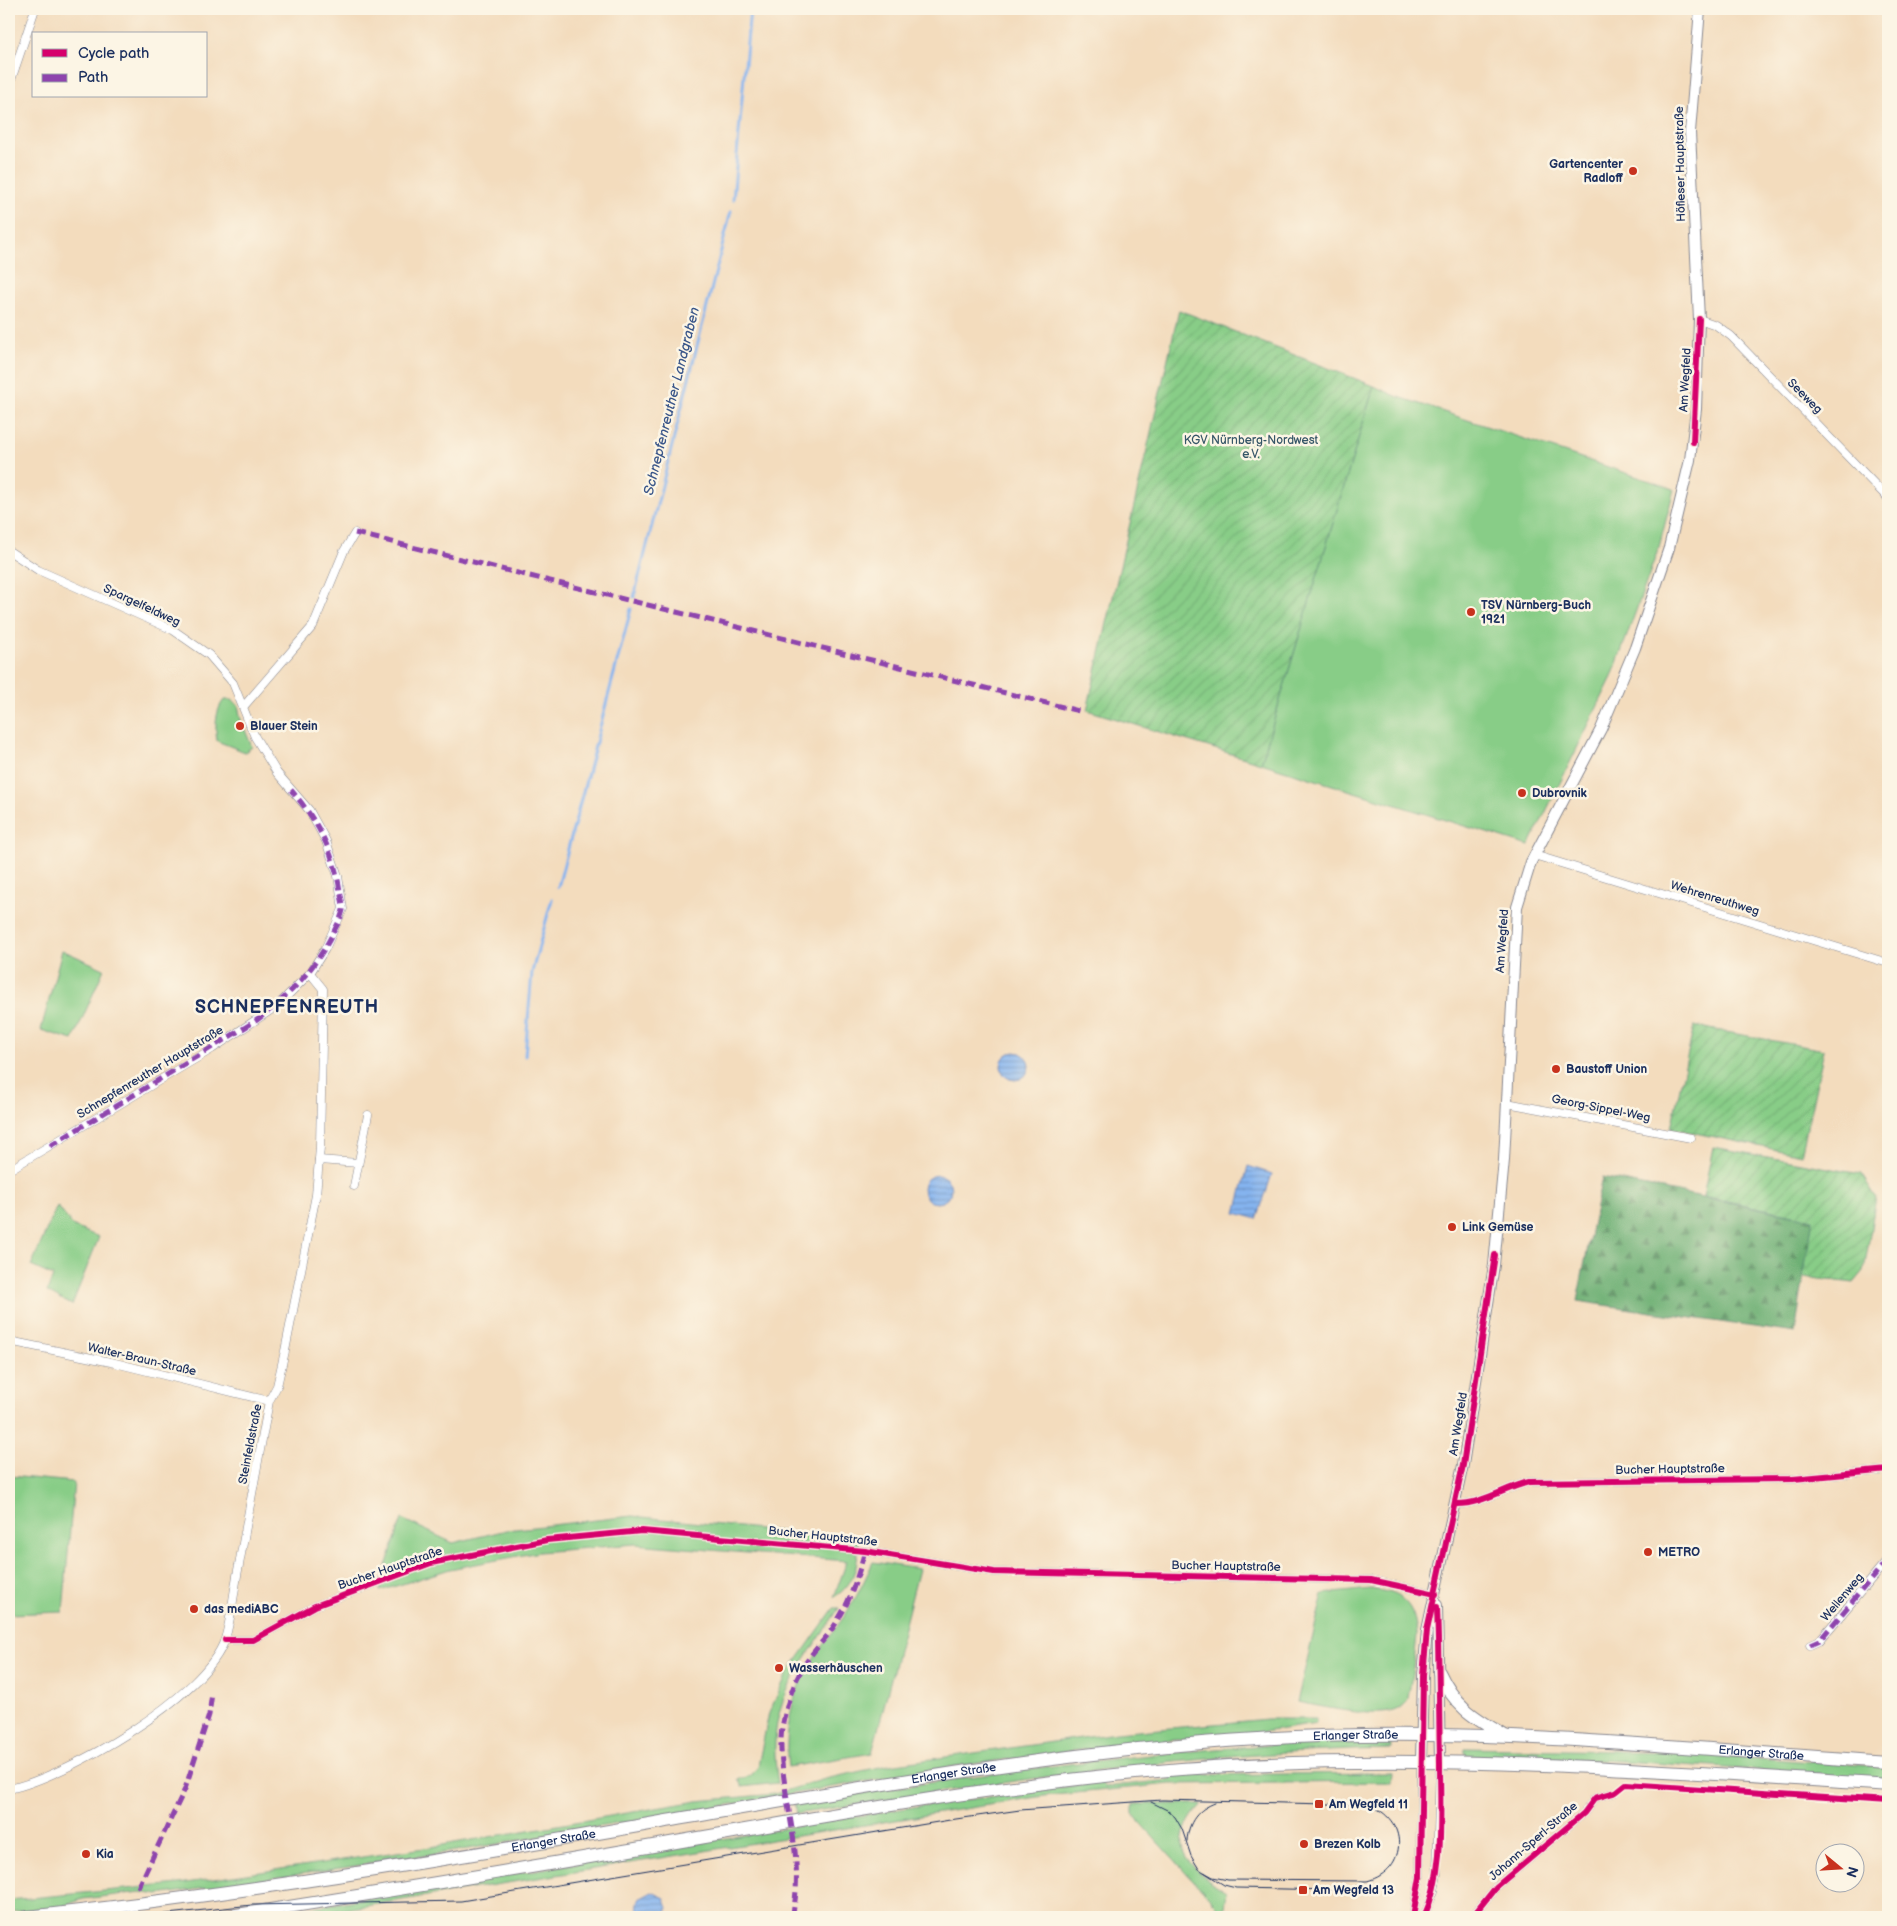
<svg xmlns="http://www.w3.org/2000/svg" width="1897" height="1926" font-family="'Balsamiq Sans',sans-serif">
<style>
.grass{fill:#88cd87;stroke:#527e72}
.forest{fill:url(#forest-firs);stroke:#447069}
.garden{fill:url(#garden-furrows);stroke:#527e72}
.water{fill:url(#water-rules);stroke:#5072a6}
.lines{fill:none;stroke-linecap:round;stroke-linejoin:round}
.stream{stroke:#85b4ef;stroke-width:3}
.minor-casing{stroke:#87868e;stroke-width:9}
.tertiary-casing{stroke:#87868e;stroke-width:12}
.primary-casing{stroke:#87868e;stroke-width:14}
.minor{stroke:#fff;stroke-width:8}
.tertiary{stroke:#fff;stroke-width:10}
.primary{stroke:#fff;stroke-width:12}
.tram{stroke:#1b2f5e;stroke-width:1}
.quiet{stroke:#8e44ad;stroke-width:5;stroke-dasharray:10 5;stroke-linecap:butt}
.cycleway-casing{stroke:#fcf5e5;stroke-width:9}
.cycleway{stroke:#d6006c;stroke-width:6}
.poi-dot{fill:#c8321e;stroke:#fcf5e5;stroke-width:2}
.labels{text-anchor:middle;stroke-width:5;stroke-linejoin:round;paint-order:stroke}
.poi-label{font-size:12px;font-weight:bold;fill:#1b2f5e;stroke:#fcf5e5;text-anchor:start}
.street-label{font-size:12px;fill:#1b2f5e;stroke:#fcf5e5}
.park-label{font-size:12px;fill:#365668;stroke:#fcf5e5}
.water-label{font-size:14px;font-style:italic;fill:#3b578a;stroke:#fcf5e5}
.district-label{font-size:18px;font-weight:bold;letter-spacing:1px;fill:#1b2f5e;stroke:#fcf5e5}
</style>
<defs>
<pattern id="forest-firs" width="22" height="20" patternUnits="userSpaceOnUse" patternTransform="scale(1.25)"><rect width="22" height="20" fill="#6eb074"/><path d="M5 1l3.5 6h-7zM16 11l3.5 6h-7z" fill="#5a9062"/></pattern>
<pattern id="garden-furrows" width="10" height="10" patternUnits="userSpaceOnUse" patternTransform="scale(1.25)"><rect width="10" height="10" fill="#88cd87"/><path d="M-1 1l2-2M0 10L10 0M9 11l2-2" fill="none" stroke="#75b077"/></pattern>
<pattern id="water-rules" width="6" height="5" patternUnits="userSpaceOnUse" patternTransform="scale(1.25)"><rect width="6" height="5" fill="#85b4ef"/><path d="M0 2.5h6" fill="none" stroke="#6c93c5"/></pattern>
</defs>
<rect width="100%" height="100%" fill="#fcf5e5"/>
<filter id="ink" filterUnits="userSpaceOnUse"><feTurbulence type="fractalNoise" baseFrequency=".02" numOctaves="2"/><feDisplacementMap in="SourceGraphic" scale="10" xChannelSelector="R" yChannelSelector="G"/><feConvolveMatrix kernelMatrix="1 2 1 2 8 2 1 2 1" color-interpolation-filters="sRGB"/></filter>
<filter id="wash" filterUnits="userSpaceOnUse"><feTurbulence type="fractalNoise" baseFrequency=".0096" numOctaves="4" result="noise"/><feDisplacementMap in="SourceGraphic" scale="20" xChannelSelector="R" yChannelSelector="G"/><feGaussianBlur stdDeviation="1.12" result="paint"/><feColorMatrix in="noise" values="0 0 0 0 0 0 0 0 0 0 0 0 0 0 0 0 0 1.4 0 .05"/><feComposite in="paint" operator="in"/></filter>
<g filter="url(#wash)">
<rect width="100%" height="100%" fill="#f3dcbd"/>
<g class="grass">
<polygon points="1374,386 1396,396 1674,489 1659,547 1612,677 1529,846 1261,763"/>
<path d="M224,700H231L238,705L241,720L252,747L245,752L217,741C215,729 215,710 224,700Z"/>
<polygon points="62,950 104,969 73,1040 41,1030"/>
<polygon points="57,1206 74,1227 99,1237 72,1305 47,1292 53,1276 31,1266"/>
<polygon points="9,1476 74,1482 63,1612 9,1614"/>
<path d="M632,1516L858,1539C859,1562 855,1585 834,1597L847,1561L635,1544L539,1552L450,1569L380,1591L386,1566L402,1519L453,1543L507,1530Z"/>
<path d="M873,1562L919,1569L872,1753L788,1767C784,1735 791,1696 808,1667C820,1646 838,1628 850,1607C859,1593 866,1577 873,1562Z"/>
<path d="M1371,1589C1384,1591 1399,1593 1408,1605C1414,1613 1416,1624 1417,1634C1417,1641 1409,1697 1407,1702C1405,1704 1401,1708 1399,1709C1379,1720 1320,1706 1297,1702L1323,1594Z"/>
<path d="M834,1608H839C799,1670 764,1702 778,1783L742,1787L738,1779L751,1776L758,1766L769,1713L787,1674Z"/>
<polygon points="1267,1719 1316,1719 1316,1724 1257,1733 1118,1745 956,1766 450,1852 158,1895 141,1892 83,1899 60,1907 9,1912 9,1900 179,1884 431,1847 697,1801 775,1794 825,1779 889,1765 1117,1733"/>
<path d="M1321,1742H1391L1392,1749C1192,1752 993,1783 796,1814L794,1804C969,1775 1144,1751 1321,1742Z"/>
<polygon points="1465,1748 1667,1752 1888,1767 1888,1779 1624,1761 1468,1756 1465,1755"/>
<polygon points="1392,1773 1391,1782 1171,1784 1044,1796 297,1917 254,1917 913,1807 1101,1782 1105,1787 1170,1780 1174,1775"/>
<path d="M1133,1804H1202C1164,1846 1187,1867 1227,1892L1224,1914L1133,1814Z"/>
</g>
<polygon class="forest" points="1602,1177 1813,1219 1795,1333 1577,1301"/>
<g class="garden">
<polygon points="1179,310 1374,386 1261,763 1087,710"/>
<polygon points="1694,1026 1824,1050 1801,1155 1671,1128"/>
<polygon points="1713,1147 1861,1174 1876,1197 1864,1271 1854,1283 1803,1277 1813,1219 1703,1196"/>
</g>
<g class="water">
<circle cx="1015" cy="1066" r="14"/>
<polygon points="1248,1166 1272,1174 1257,1219 1236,1213"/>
<circle cx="937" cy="1189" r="14"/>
<path d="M652,1892L665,1898L668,1908L664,1917H641C637,1911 637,1906 639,1899Z"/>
</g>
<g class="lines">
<g class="stream">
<polyline points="733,200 750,9"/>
<polyline points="634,597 731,211"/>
<polyline points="558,887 631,609"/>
<polyline points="525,1056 532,972 552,899"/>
</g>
</g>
</g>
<g filter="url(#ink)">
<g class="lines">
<g class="minor-casing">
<g id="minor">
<polyline points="9,86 35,9"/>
<polyline points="1699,319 1716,325 1731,336 1888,498"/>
<polyline points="9,551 38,570 173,630 209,655 233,683 255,737 277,773 309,810 326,841 338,876 343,909 325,949 310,973 277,1006 212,1049 9,1170"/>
<polyline points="244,706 313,626 344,551 355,533"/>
<polyline points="1534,855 1888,963"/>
<polyline points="1507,1103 1691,1138"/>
<polyline points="319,1160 358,1163"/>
<polyline points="354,1186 368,1115"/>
<polyline points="9,1341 111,1362 269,1401"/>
<path d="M1455,1504C1481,1505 1504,1488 1529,1482L1793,1479L1888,1470"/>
<polyline points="225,1640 253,1640 315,1606 431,1563 547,1540 642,1531 865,1551 994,1572 1371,1580 1436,1594"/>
<polyline points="1810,1645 1819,1641 1888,1559"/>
<path d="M9,1789C66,1777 206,1697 225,1639C232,1616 234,1589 239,1565C249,1510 259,1455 269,1401L277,1386L285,1351L316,1195L320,1147L323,989L310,973"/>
<polyline points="1413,1917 1420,1877 1421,1761"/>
<polyline points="1424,1917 1434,1891 1437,1874 1440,1762"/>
<polyline points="1472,1917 1496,1887 1584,1813 1595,1798 1616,1792"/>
</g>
</g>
<g class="tertiary-casing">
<g id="tertiary">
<polyline points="1437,1605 1440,1762"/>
<polyline points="1421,1761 1423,1676 1427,1630 1463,1465 1494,1265 1504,1160 1517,907 1531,862 1601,729 1635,648 1669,548 1690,460 1696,409 1699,319 1690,132 1700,9"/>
</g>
</g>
<g class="primary-casing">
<g id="primary">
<path d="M1439,1672C1455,1707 1473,1717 1505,1736"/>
<path id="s1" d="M27,1917C240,1894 450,1859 661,1822C859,1788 1057,1751 1258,1739C1468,1725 1679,1748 1888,1762"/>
<path d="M223,1917C390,1892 556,1863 722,1834C874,1807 1027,1781 1181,1769C1417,1751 1653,1770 1888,1785"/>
</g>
</g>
<use href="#minor" class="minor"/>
<use href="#tertiary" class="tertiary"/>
<use href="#primary" class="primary"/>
<g class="tram">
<polyline points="1151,1802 1167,1810 1175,1817 1182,1829 1191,1856 1199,1869 1224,1885 1236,1888 1333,1890 1348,1889 1360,1885"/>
<path d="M1187,1841C1188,1822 1198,1809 1215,1803"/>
<polyline points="111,1917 146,1913"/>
<path d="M139,1917L252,1905L461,1901L956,1819L1020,1810L1162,1800L1368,1805C1409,1818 1409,1870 1367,1881L1228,1880L1213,1877L1204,1872"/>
</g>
<g class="quiet">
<polyline points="355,533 1079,711"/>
<path d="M50,1146L257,1020C289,996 314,970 332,935C336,927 341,919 343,910C344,905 341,897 340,891C334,852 317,820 291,790"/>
<polyline points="1810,1645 1819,1641 1888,1559"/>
<polyline points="138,1888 185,1789 209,1715 212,1693"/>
<path d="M792,1917C802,1875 793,1835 786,1793C783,1771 779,1750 782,1728C786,1706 793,1683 805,1664C815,1648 830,1635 839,1618C852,1597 858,1574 865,1551"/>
</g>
<g class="cycleway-casing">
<g id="cycleway">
<polyline points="1693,442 1699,319"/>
<path d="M1455,1504C1481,1505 1504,1488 1529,1482L1793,1479L1888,1470"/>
<polyline points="225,1640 253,1640 315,1606 431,1563 547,1540 642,1531 865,1551 994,1572 1371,1580 1436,1594"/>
<polyline points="1413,1917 1420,1877 1423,1676 1427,1630 1463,1465 1495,1255"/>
<path d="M1424,1917C1445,1871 1440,1814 1440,1763C1439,1711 1439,1659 1437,1607"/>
<polyline points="1472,1917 1496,1887 1584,1813 1595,1798 1616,1792 1626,1784 1888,1801"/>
</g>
</g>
<use href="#cycleway" class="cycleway"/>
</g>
</g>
<g class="poi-dot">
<circle cx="1633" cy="171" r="5"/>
<circle cx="1471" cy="612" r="5"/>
<circle cx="240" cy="726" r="5"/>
<circle cx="1522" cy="793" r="5"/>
<circle cx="1556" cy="1069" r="5"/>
<circle cx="1452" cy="1227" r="5"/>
<circle cx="1648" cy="1552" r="5"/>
<circle cx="194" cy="1609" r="5"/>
<circle cx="779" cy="1668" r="5"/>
<rect x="1314" y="1799" width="10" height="10" rx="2.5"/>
<circle cx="1304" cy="1844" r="5"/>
<circle cx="86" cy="1854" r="5"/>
<rect x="1298" y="1885" width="10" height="10" rx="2.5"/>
</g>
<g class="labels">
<g class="poi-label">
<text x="1623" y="168" text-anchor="end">Gartencenter<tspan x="1623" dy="14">Radloff</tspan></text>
<text x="1481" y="609">TSV Nürnberg-Buch<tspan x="1481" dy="14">1921</tspan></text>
<text x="250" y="730">Blauer Stein</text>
<text x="1532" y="797">Dubrovnik</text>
<text x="1566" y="1073">Baustoff Union</text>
<text x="1462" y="1231">Link Gemüse</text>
<text x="1658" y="1556">METRO</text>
<text x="204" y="1613">das mediABC</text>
<text x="789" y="1672">Wasserhäuschen</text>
<text x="1329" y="1808">Am Wegfeld 11</text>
<text x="1314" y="1848">Brezen Kolb</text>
<text x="96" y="1858">Kia</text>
<text x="1313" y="1894">Am Wegfeld 13</text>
</g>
<g class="street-label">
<text transform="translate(1680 164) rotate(-91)" y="4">Höfleser Hauptstraße</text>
<text transform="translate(1685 380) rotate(-87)" y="4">Am Wegfeld</text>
<text transform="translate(1805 396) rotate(45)" y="4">Seeweg</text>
<text transform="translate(142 605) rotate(25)" y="4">Spargelfeldweg</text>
<text transform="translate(1715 898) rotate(17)" y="4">Wehrenreuthweg</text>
<text transform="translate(1502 941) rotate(-86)" y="4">Am Wegfeld</text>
<text transform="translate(150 1072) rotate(-31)" y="4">Schnepfenreuther Hauptstraße</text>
<text transform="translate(1601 1108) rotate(11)" y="4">Georg-Sippel-Weg</text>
<text transform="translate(142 1359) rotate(13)" y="4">Walter-Braun-Straße</text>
<text transform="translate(1458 1424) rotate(-81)" y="4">Am Wegfeld</text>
<text transform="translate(250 1444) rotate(-79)" y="4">Steinfeldstraße</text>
<text transform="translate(1670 1469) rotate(-1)" y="4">Bucher Hauptstraße</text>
<text transform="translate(823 1536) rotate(6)" y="4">Bucher Hauptstraße</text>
<text transform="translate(1226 1566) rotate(1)" y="4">Bucher Hauptstraße</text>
<text transform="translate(390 1568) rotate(-19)" y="4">Bucher Hauptstraße</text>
<text transform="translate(1842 1597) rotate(-50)" y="4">Wellenweg</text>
<text dy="4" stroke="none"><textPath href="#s1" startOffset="1342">Erlanger Straße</textPath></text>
<text dy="4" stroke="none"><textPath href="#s1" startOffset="1748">Erlanger Straße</textPath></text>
<text dy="4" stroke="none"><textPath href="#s1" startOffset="938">Erlanger Straße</textPath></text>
<text dy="4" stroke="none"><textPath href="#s1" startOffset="532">Erlanger Straße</textPath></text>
<text transform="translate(1533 1841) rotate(-41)" y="4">Johann-Sperl-Straße</text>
</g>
<g class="park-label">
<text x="1251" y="444">KGV Nürnberg-Nordwest<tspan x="1251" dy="14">e.V.</tspan></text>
</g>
<g class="water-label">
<text transform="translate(671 401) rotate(-76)" y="5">Schnepfenreuther Landgraben</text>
</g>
<g class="district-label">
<text x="287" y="1013">SCHNEPFENREUTH</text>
</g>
</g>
<rect width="1897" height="1926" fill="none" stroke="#fcf5e5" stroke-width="30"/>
<rect x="32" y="32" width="175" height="65" fill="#fcf5e5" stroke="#a2a6af"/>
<rect x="42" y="49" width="25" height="8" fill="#d6006c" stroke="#a2a6af"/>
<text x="78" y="58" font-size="15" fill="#1b2f5e">Cycle path</text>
<rect x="42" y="74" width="25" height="8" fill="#8e44ad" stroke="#a2a6af"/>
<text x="78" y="82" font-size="15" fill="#1b2f5e">Path</text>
<g transform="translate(1840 1868) rotate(108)"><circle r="24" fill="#fcf5e5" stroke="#a2a6af"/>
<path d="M0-4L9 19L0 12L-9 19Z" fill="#c8321e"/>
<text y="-8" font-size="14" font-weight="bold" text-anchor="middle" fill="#1b2f5e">N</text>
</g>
</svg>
